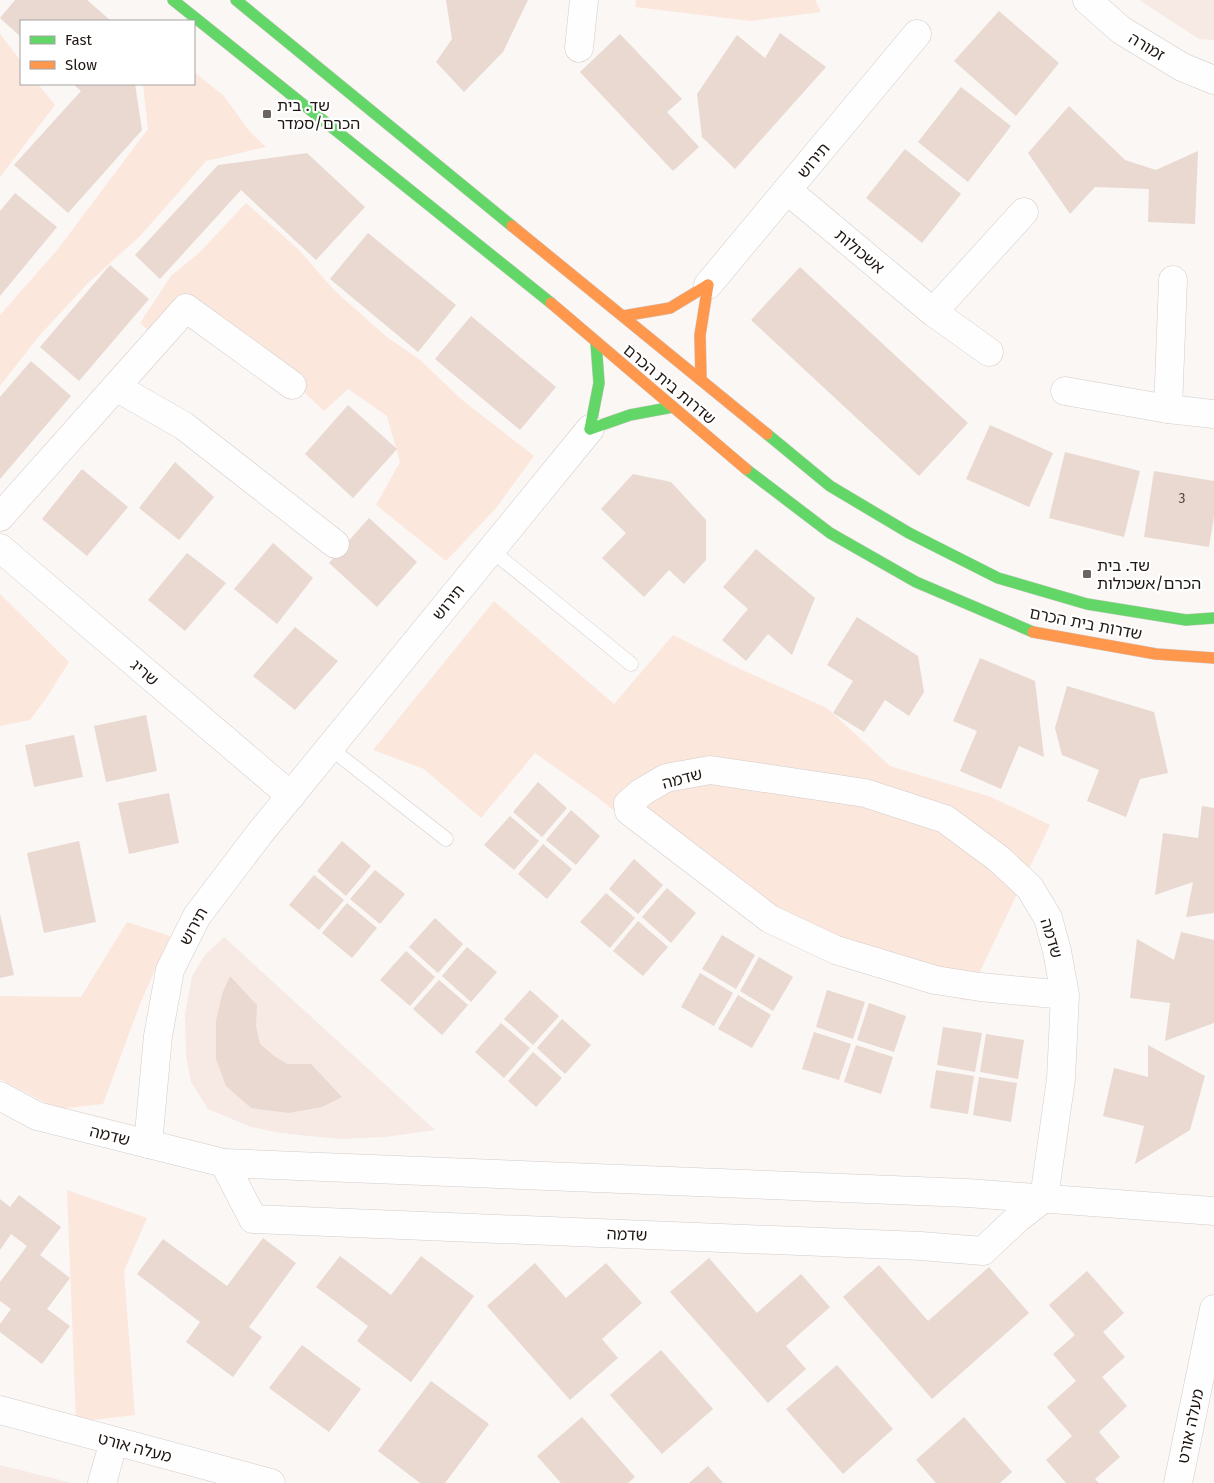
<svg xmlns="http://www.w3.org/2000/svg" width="1214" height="1483" font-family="'Fira Sans','Noto Sans Hebrew',sans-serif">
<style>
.built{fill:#f7eae4}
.green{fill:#fce7dd}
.building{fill:#e9d9d1}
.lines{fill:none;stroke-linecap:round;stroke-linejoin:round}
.lane-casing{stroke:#d2ccc9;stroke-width:15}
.street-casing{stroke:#d2ccc9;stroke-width:29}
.fast-casing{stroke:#d2ccc9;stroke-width:12}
.slow-casing{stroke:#d2ccc9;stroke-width:12}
.lane{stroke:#fefefe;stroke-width:14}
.street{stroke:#fefefe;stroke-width:28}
.fast{stroke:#63d668;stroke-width:11}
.slow{stroke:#ff974d;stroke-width:11}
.poi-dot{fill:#6c6562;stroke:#fff;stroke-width:2}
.labels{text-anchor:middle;stroke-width:4.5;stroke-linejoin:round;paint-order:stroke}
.number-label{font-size:14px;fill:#524842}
.street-label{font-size:16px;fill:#201713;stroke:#fff}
.poi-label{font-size:16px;fill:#201713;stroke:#fff;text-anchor:start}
</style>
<rect width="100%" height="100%" fill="#faf7f5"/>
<g class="built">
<polygon points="1139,0 1214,0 1214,40 1199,39"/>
<polygon points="224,937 435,1130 386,1137 339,1139 280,1133 251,1127 208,1109 191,1082 186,1055 185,1015 192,976 205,955"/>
<polygon points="0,1465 72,1483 0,1483"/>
</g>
<g class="green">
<polygon points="636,0 815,0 821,12 751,21 635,7"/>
<polygon points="0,34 21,61 21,84 38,84 55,105 0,177"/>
<polygon points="194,72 224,96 250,132 266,147 206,161 140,236 88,283 39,336 0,386 0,315 58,249 148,129 143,84 194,84"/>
<polygon points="246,203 298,249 335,291 388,338 419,359 461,399 534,456 496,508 446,561 376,505 400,462 387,416 348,389 324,411 255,346 190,301 153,335 140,323 171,276 200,252"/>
<polygon points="0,594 69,662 47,697 30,720 0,726"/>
<polygon points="494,601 614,704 673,635 740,669 827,708 890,766 991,797 1050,825 966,1001 758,926 597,797 535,753 481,818 424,769 373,750"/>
<polygon points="127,922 170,936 140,1004 103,1104 57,1109 0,1079 0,996 81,997"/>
<polygon points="67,1190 147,1218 124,1271 135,1415 76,1422"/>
</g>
<g class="building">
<polygon points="15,0 87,0 111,21 21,21 21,37 0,18"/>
<polygon points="446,0 528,0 503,52 464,92 436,62 452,39"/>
<polygon points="999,11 1059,63 1016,116 954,61"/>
<polygon points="780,33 826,67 735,169 702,137 697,94 737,35 765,58"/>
<polygon points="620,34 682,99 667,112 699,147 673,171 580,72"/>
<polygon points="73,84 135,84 142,130 68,213 14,165 81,91"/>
<polygon points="961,87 1011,126 968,182 918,142"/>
<polygon points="1069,106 1125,160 1156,170 1198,151 1195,224 1148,222 1149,189 1095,187 1070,214 1028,153"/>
<polygon points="905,149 961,194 922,243 866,198"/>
<polygon points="307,153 365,207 316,260 241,190 160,279 135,255 218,165"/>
<polygon points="15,193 57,227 0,296 0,211"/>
<polygon points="368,233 456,305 418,352 330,279"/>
<polygon points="110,265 149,299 79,381 40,347"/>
<polygon points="800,267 968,423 919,476 751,320"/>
<polygon points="471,316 556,387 520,430 435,359"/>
<polygon points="31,361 71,396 0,479 0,397"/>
<polygon points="348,405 397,449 353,498 305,454"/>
<polygon points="990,425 1053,453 1029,507 966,479"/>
<polygon points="1065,452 1140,471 1124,537 1049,518"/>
<polygon points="175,462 214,497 179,540 139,508"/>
<polygon points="82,469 128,507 87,556 42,519"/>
<polygon points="1154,471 1214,481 1214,516 1209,547 1144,537"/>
<polygon points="633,474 671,482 706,520 706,560 684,584 669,570 644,597 602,558 626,533 601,509"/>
<polygon points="369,518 417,562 377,607 329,563"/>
<polygon points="273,543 313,578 277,624 234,589"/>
<polygon points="756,549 815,598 792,655 768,634 746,661 722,640 748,609 723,587"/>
<polygon points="187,553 226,583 185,631 148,600"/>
<polygon points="857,617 918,656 924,692 909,716 885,700 864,732 833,713 853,681 827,665"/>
<polygon points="295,627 338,661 295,710 253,676"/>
<polygon points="980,658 1035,681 1044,757 1019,746 1001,789 960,771 977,731 953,721"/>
<polygon points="1067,686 1154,712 1168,773 1140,779 1126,817 1087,801 1099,770 1062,755 1055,728"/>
<polygon points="146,715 157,771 106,782 94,726"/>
<polygon points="74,735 83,777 34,787 25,745"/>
<polygon points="538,782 567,808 542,837 513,812"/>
<polygon points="169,793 179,843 129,854 118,803"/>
<polygon points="1202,806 1214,808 1214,913 1186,917 1193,882 1155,895 1163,833 1198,838"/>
<polygon points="571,810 600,836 576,865 546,840"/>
<polygon points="510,816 539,841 514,870 484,845"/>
<polygon points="79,841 96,922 44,933 27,853"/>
<polygon points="342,841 371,866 346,896 317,871"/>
<polygon points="543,844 572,869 547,899 518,874"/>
<polygon points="634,859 663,885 638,914 609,889"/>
<polygon points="375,870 405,894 380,924 350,899"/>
<polygon points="314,875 344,900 319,930 289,905"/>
<polygon points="667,888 696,913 671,943 642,917"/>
<polygon points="606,893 635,918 610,948 580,922"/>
<polygon points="347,903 377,928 352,958 322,933"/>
<polygon points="0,914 14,975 0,978"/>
<polygon points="435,918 463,944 438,973 409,947"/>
<polygon points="638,921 668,947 643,976 613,951"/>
<polygon points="1181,932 1214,940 1214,1023 1165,1041 1170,1003 1130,998 1137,939 1174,960"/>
<polygon points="722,935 755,955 736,989 702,969"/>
<polygon points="467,947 497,972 471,1002 442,976"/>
<polygon points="406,951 435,977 410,1006 380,980"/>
<polygon points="759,957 793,977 773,1011 740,991"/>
<polygon points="700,973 733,993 714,1026 681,1007"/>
<polygon points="230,976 257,1005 256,1026 260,1044 274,1056 287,1064 311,1064 342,1097 322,1107 289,1113 251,1108 226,1086 216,1059 216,1021 222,994"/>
<polygon points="439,980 468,1005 442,1035 413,1009"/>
<polygon points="530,990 559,1016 533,1045 504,1019"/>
<polygon points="827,990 865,1002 853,1039 816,1027"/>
<polygon points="738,995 771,1015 752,1048 718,1029"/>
<polygon points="869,1003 906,1016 894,1052 857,1040"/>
<polygon points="562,1019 591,1045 565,1074 537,1048"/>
<polygon points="501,1023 530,1048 504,1078 475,1052"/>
<polygon points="943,1027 982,1033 975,1072 937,1065"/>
<polygon points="814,1032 851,1044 839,1080 802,1069"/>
<polygon points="986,1034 1024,1040 1018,1079 980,1072"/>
<polygon points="856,1045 893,1057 881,1094 844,1082"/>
<polygon points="1148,1045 1205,1076 1190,1130 1135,1164 1144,1126 1103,1116 1114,1068 1148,1077"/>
<polygon points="533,1052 562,1078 536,1107 508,1081"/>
<polygon points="936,1070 974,1076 968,1114 930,1108"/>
<polygon points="979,1077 1017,1083 1011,1122 973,1115"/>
<polygon points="19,1195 61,1227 40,1255 70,1278 47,1309 70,1326 42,1364 0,1332 0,1324 11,1309 0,1301 0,1282 27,1246 11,1234 0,1250 0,1199 10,1207"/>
<polygon points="263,1238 296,1263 249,1327 262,1337 233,1377 186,1342 200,1322 137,1274 163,1239 227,1286"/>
<polygon points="340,1256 391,1295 421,1256 474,1296 411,1382 357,1341 368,1326 316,1287"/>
<polygon points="709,1258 757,1313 801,1274 830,1307 786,1346 806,1369 768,1403 670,1292"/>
<polygon points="535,1263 566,1298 606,1263 642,1303 602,1339 618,1358 570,1400 487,1306"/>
<polygon points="879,1265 928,1321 989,1267 1029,1313 932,1399 843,1297"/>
<polygon points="1087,1271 1124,1313 1103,1332 1125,1357 1102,1377 1127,1406 1099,1432 1120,1457 1095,1479 1099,1483 1066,1483 1046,1460 1072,1436 1047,1407 1076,1381 1053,1354 1075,1335 1049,1305"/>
<polygon points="302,1345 361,1389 329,1432 269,1388"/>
<polygon points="661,1350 713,1409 662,1454 610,1395"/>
<polygon points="837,1365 893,1429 843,1474 786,1409"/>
<polygon points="431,1381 489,1424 445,1483 420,1483 378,1451"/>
<polygon points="582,1417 635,1477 628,1483 561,1483 537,1456"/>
<polygon points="964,1417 1012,1472 1000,1483 936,1483 916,1460"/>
<polygon points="708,1466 723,1483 689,1483"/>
</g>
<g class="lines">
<g class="lane-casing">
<g id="lane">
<polyline points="491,550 631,664"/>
<polyline points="330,748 446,839"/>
</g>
</g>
<g class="street-casing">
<g id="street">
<polyline points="1087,0 1121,30 1182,67 1214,80"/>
<polyline points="579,48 584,0"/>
<polyline points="787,190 933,312 989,352"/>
<polyline points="708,285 917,34"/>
<polyline points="933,312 1024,212"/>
<polyline points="116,387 184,426 335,544"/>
<polyline points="1065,391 1168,409 1214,414"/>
<polyline points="1168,409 1173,280"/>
<polyline points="0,517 186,308 292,385"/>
<polyline points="0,548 291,796"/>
<polyline points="0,1096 37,1116 224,1163 967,1193 1214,1211"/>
<polyline points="148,1144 158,1036 170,970 197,916 260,833 590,429"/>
<polyline points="224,1163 253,1219 921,1246 983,1251 1017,1219 1044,1198 1061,1079 1065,995 1057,951 1048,918 1030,888 999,859 945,819 865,793 710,770 666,778 642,792 628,804 629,811 770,919 836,950 935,980 980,987 1065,995"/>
<polyline points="0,1410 271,1483"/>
<polyline points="102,1483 114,1441"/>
<polyline points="1178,1483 1214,1309"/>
</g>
</g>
<g class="fast-casing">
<g id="fast">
<polyline points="173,0 551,303"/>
<polyline points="236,0 512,226"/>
<polyline points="590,429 599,383 596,343"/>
<polyline points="590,429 630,415 673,407"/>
<polyline points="767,434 830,486 909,533 998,578 1087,604 1186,620 1214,618"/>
<polyline points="746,469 830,533 916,582 1033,632"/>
</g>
</g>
<g class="slow-casing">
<g id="slow">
<polyline points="512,226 767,434"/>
<polyline points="551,303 746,469"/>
<polyline points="623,316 670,308 708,285"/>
<polyline points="701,380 700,335 708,285"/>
<polyline points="1033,632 1156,654 1214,658"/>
</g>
</g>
<use href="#lane" class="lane"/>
<use href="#street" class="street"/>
<use href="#fast" class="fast"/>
<use href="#slow" class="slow"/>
</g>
<g class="poi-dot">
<rect x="262" y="109" width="10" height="10" rx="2.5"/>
<rect x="1082" y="569" width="10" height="10" rx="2.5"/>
</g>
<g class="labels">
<g class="number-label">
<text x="1182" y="503">3</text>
</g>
<g class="street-label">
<text transform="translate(1147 46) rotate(31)" y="6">זמורה</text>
<text transform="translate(813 160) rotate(-50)" y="6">תירוש</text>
<text transform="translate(860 251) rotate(40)" y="6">אשכולות</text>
<text transform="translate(670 384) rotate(40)" y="6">שדרות בית הכרם</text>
<text transform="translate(448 602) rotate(-51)" y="6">תירוש</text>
<text transform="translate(1086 623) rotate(11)" y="6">שדרות בית הכרם</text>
<text transform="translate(145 672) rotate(41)" y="6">שריג</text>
<text transform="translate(682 778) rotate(-15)" y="6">שדמה</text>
<text transform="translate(193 926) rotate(-61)" y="6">תירוש</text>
<text transform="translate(1052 938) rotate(73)" y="6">שדמה</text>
<text transform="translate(110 1135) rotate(14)" y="6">שדמה</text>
<text transform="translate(627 1234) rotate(2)" y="6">שדמה</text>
<text transform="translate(1190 1426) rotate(-78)" y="6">מעלה אורט</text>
<text transform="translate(135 1447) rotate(15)" y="6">מעלה אורט</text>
</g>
<g class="poi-label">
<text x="277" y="111">שד. בית<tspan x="277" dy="18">הכרם/סמדר</tspan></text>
<text x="1097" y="571">שד. בית<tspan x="1097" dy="18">הכרם/אשכולות</tspan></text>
</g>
</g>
<rect x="20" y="20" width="175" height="65" fill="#ffffff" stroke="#a6a2a1"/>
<rect x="30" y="36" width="25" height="8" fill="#63d668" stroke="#a6a2a1"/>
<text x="65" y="45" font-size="15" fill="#201713">Fast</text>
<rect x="30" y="61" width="25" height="8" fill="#ff974d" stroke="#a6a2a1"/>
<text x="65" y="70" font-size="15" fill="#201713">Slow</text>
</svg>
